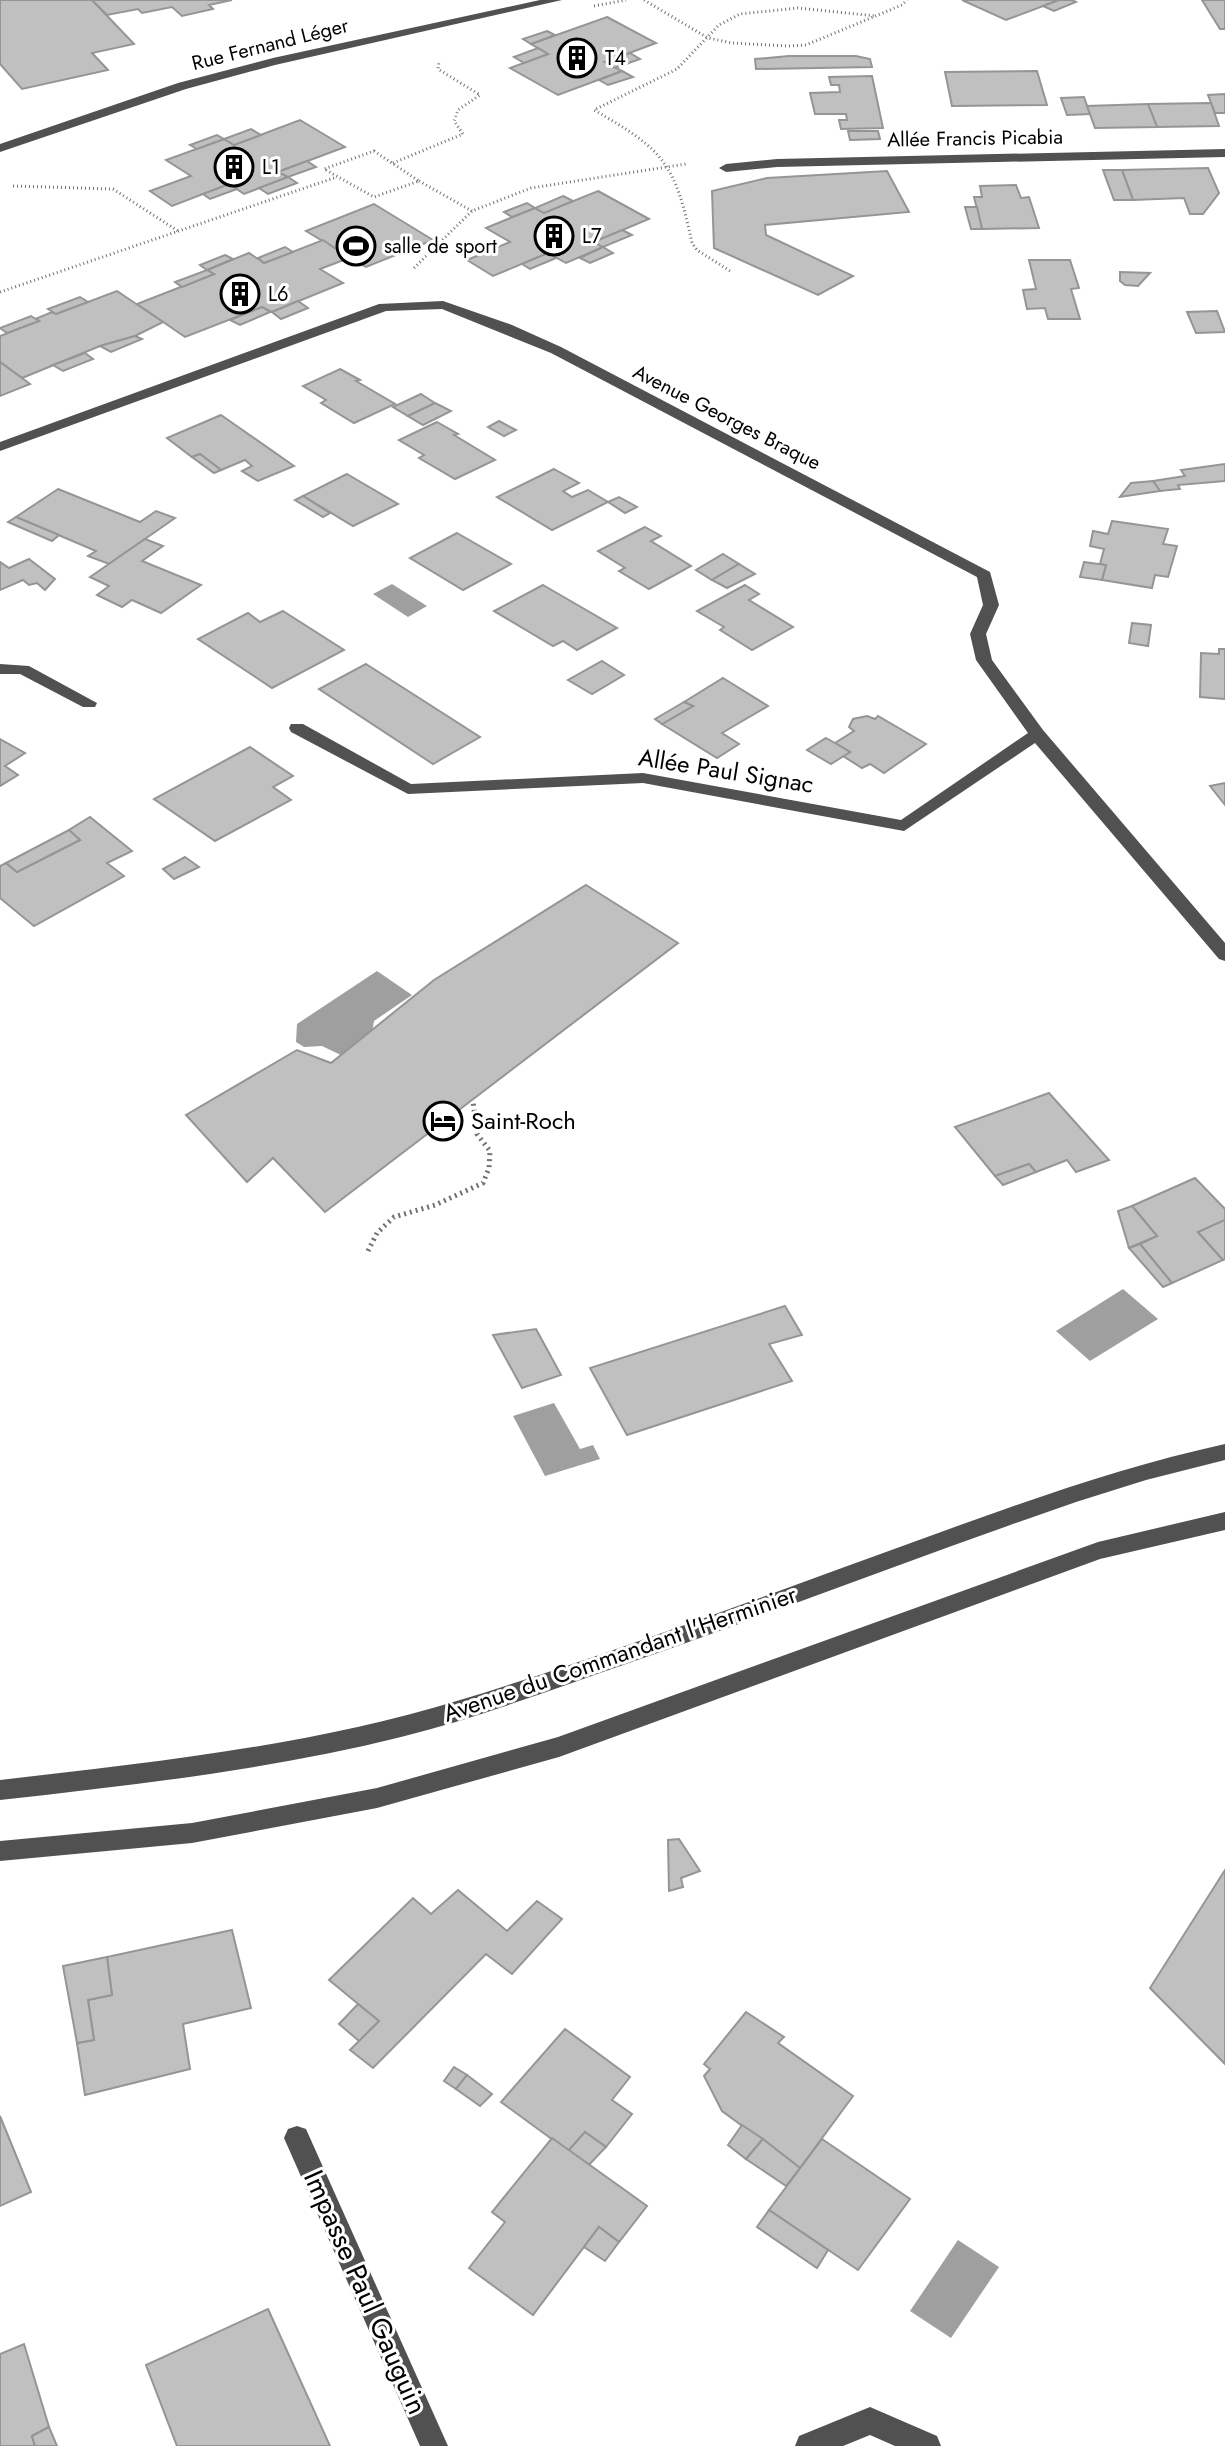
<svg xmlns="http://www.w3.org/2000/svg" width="1225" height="2446" font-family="Jost,sans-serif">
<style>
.water{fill:#9f9f9f}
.building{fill:#c0c0c0;stroke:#959595;stroke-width:2}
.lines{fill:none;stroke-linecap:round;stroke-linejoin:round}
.path-far1{stroke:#737373;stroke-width:3;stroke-dasharray:1 3;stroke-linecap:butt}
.path{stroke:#737373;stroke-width:5;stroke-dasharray:2 4;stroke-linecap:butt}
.minor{fill:#515151;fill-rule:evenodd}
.labels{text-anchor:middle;stroke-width:6;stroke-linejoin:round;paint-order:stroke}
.far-street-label{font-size:20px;fill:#000;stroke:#fff}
.far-poi-label{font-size:20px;fill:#000;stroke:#fff;text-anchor:start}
.street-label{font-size:24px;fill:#000;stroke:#fff}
.poi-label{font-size:24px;fill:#000;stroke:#fff;text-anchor:start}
.near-street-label{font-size:28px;fill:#000;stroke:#fff}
</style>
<rect width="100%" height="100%" fill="#fff"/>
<g class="water">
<polygon points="392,584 427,606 408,617 373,594"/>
<polygon points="377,971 412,995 374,1021 372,1033 345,1057 322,1046 304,1047 296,1042 297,1024"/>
<polygon points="1123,1289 1158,1319 1090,1361 1056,1331"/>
<polygon points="554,1403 580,1449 593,1445 600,1459 545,1476 513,1416"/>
<polygon points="958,2240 999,2267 951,2338 910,2311"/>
</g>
<g class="building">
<polygon points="0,0 92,0 134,44 92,53 108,70 22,89 0,64"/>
<polygon points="92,0 232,0 209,5 213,9 182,16 172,7 142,13 138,9 107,15"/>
<polygon points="962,0 1059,0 1006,20"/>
<polygon points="1059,0 1072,0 1076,2 1054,11 1043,6"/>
<polygon points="1202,0 1225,0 1225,29 1220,29"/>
<polygon points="607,17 656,43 605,62 622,71 558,95 510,68 548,54 531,44"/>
<polygon points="547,31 555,35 531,44 523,39"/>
<polygon points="538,48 548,54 524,63 514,57"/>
<polygon points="630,53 640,59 615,68 605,62"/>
<polygon points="789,56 856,56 870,59 872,67 756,69 755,59"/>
<polygon points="622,71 633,77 608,85 599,80"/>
<polygon points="1037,71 1047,105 952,106 945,72"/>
<polygon points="872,76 883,128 841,129 839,120 847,120 846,114 815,114 810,93 840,92 839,85 831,85 829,77"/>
<polygon points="1225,94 1225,113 1215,113 1208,95"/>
<polygon points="1084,97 1090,114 1067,115 1061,98"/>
<polygon points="1211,103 1219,126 1157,127 1148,104"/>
<polygon points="1148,104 1157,127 1095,128 1087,106"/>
<polygon points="300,120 345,147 278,172 288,177 244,194 229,184 172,206 150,191 191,176 166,160 224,139 234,145"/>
<polygon points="251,129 261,135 234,145 224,139"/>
<polygon points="848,131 878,131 880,139 850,140"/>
<polygon points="217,135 224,139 197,149 190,145"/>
<polygon points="307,161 316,167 288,177 278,172"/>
<polygon points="1208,168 1219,193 1203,214 1190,214 1184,198 1133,200 1122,170"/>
<polygon points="1103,170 1122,170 1133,200 1114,200"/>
<polygon points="887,171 909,212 765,225 766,235 853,276 818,295 714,248 712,191 767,178"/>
<polygon points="288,177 297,183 268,194 259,188"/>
<polygon points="229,184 237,189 210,199 203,194"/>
<polygon points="1016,185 1021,198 1029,197 1039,228 982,229 974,197 982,197 980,186"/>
<polygon points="598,191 649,219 594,242 603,247 566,263 548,253 493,276 467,260 510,242 486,228 535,208 544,213"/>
<polygon points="563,196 573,201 544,213 535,208"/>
<polygon points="527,203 535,208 512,217 504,212"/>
<polygon points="374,204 433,240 366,267 306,231"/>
<polygon points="965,207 977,207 982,229 971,229"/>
<polygon points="622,230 632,235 603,247 594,242"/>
<polygon points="323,240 349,258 320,269 343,283 272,312 262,307 185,337 137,304 214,274 207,270 249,253 264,263"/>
<polygon points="285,247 293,252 264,263 258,258"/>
<polygon points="603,247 613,253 590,263 580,258"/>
<polygon points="548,253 556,258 530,269 522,264"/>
<polygon points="225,255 233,259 207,270 200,265"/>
<polygon points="1029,260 1070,260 1079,288 1071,289 1080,319 1048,319 1045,308 1027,309 1023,290 1036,289"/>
<polygon points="207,270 214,274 182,287 175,282"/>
<polygon points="1120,272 1150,273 1138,286 1125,285 1120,281"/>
<polygon points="117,291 163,322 135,336 100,346 22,378 0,362 0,336 39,321 35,319 52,312 56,314"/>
<polygon points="80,297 88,302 56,314 48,309"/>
<polygon points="298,301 308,308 281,319 272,312"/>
<polygon points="262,307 270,312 240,325 230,320"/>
<polygon points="1217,311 1225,332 1196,333 1187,312"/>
<polygon points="31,316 39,321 7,333 0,328"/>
<polygon points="135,336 142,339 111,352 100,346"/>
<polygon points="85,353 93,359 63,371 53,365"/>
<polygon points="0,362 22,378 30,384 0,396"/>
<polygon points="340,369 360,380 356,381 395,404 354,423 321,403 326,400 303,386"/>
<polygon points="421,394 435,403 408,416 393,407"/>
<polygon points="435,403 451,411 423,425 408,416"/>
<polygon points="221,415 294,466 258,481 242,471 252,466 245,460 221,470 200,454 192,457 167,438"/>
<polygon points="499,421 516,430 504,436 488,427"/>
<polygon points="437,422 458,434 454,435 495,460 455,479 419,458 424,455 399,440"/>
<polygon points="200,454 221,470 214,473 192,457"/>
<polygon points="1225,464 1225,481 1178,485 1180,489 1160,491 1153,481 1185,476 1181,470"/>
<polygon points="554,469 579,483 563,491 572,497 588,490 608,502 552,530 497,497"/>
<polygon points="347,474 398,504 353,526 303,496"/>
<polygon points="1153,481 1160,491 1120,497 1131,483"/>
<polygon points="58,489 140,522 156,511 175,518 109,564 88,556 96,551 16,517"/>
<polygon points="303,496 330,513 323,517 295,500"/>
<polygon points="619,497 637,507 625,513 608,502"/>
<polygon points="16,517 59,535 52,541 8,522"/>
<polygon points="1112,521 1168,529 1163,544 1177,546 1168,577 1155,575 1152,588 1102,580 1106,565 1100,564 1104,549 1090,546 1093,531 1108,534"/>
<polygon points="645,527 661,536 651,541 691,566 649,589 619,571 625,568 598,551"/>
<polygon points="457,533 511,564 463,590 410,558"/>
<polygon points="145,539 163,546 142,561 201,585 161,613 132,600 122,607 97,595 109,586 90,577"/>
<polygon points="723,554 739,564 712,580 696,570"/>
<polygon points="29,559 55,579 45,590 37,583 29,585 23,580 0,590 0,562 9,568"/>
<polygon points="1084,562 1106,565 1102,580 1080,577"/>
<polygon points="739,564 755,574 727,588 712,580"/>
<polygon points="543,585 617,628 577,650 563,641 553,646 494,611"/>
<polygon points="745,585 759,594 749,600 793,627 752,650 720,630 724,627 697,611"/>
<polygon points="283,611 344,650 272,688 198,639 248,613 260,622"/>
<polygon points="1132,623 1151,625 1148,646 1129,643"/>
<polygon points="1219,649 1225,649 1225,699 1200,697 1201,653 1219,654"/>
<polygon points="602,661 624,675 592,694 568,680"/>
<polygon points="366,664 480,737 433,764 319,689"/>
<polygon points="723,678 768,706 722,733 739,744 717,758 662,724 693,706 684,702"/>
<polygon points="684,702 693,706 662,724 655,719"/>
<polygon points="867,716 875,719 878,716 926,744 884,773 870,764 862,768 843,756 850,752 835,743 854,731 849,727 853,719"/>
<polygon points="826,738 835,743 850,752 831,764 807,750"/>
<polygon points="0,739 25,753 5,766 18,775 0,786"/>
<polygon points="250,747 293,776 273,787 291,800 215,841 154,799"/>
<polygon points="1225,783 1225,805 1210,786"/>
<polygon points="90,817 132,851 107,863 124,876 34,926 0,898 0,866 6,863 17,872 80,840 69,830"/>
<polygon points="69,830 80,840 17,872 6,863"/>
<polygon points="185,857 199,867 174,879 163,869"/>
<polygon points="586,885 678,943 325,1212 273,1158 247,1182 186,1115 297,1050 331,1063 434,980"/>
<polygon points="1049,1093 1109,1160 1076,1172 1067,1160 1036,1172 1029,1164 995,1176 955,1127"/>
<polygon points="1029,1164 1036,1172 1003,1185 995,1176"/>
<polygon points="1195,1178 1225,1209 1225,1220 1198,1232 1223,1260 1172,1283 1140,1244 1157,1236 1132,1206"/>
<polygon points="1132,1206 1157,1236 1129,1248 1118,1211"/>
<polygon points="1225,1220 1225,1259 1223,1260 1198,1232"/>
<polygon points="1140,1244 1172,1283 1163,1287 1129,1248"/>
<polygon points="785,1306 802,1335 769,1344 792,1381 627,1435 590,1368"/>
<polygon points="536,1329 561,1375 522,1388 493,1335"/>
<polygon points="679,1839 700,1871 681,1878 683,1887 669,1891 668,1840"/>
<polygon points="1225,1870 1225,2064 1150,1988"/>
<polygon points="458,1890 507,1931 537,1901 562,1919 512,1974 486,1954 373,2068 350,2050 379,2021 329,1980 413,1898 431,1914"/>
<polygon points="232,1930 251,2008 183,2024 190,2069 85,2095 77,2043 94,2040 88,2000 112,1995 107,1957"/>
<polygon points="107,1957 112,1995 88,2000 94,2040 77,2043 63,1966"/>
<polygon points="358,2004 379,2021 359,2041 339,2024"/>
<polygon points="746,2012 784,2037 778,2043 853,2096 800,2168 722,2111 704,2076 710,2069 704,2064"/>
<polygon points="565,2029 630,2077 612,2100 632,2114 606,2147 585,2132 568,2151 501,2102"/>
<polygon points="454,2067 467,2075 456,2089 444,2081"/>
<polygon points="467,2075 492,2094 480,2106 456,2089"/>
<polygon points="0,2116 31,2192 0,2206"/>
<polygon points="742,2125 763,2139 746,2159 728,2145"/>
<polygon points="585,2132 606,2147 588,2166 568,2151"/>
<polygon points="552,2138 647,2206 619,2242 599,2227 533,2315 469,2268 505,2222 492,2212"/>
<polygon points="763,2139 800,2168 786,2186 746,2159"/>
<polygon points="822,2139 910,2199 858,2270 769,2210"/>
<polygon points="769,2210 828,2250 817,2268 757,2227"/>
<polygon points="599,2227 619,2242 605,2261 584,2247"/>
<polygon points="268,2309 330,2446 177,2446 146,2365"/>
<polygon points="24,2344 49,2427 32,2436 35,2446 0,2446 0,2354"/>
<polygon points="49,2427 57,2446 35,2446 32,2436"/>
</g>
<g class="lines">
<g class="path-far1">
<polyline points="644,0 708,38 732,43 788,46 806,45 902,5 907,0"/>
<polyline points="594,6 626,0"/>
<polygon points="374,151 419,181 374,197 324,169"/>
<polyline points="393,163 463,134 454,121 458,110 480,95 438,69 439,62"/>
<polyline points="419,181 472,211"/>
<polyline points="13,186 113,189 178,231"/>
<polyline points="414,268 472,211 531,188 686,164"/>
<path d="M730,271L697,250L692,243C675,163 664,150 594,110L677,69L719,25L740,14L798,8L876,16"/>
<polyline points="0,292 337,177"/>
</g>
<polyline class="path" points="368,1251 377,1233 394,1217 435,1205 483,1183 489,1168 490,1151 477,1134 473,1101"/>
<g class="minor">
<polygon points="540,0 562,0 275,65 186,89 0,152 0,144 178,83 273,58"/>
<polygon points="1225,149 1225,157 777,167 726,172 719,168 726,164 777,159"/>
<polygon points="443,301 512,325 561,347 990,572 999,605 986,634 992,660 1043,730 1225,943 1225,961 1219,959 1035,743 904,831 643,783 408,794 291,732 289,728 291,724 303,724 411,784 643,773 901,820 1028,733 976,660 970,634 983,605 977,577 551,353 442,309 386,311 0,451 0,442 379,304"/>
<polygon points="0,664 29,666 97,703 95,707 83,707 20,674 0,674"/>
<path d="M1225,1444V1460L1146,1480L1076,1502C925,1554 776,1612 626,1664C551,1690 477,1718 401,1737C269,1770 134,1785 0,1800V1780C155,1762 310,1746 460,1700C611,1654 759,1598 908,1544C1012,1506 1116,1468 1225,1444Z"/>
<polygon points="1225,1512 1225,1530 1100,1559 559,1757 377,1808 192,1843 0,1861 0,1841 192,1823 377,1788 558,1737 1098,1542"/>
<polygon points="297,2126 306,2129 448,2446 420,2446 284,2138 288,2129"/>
<polygon points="870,2407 937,2436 941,2446 895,2446 870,2435 843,2446 795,2446 799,2436"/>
</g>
</g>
<defs>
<g id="building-ring" transform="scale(2)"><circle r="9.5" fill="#fff" stroke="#000" stroke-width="1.5"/><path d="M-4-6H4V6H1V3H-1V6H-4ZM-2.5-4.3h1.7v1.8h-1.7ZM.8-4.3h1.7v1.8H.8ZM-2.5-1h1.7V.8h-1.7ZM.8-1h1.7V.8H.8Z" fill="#000"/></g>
<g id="stadium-ring" transform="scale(2)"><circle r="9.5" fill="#fff" stroke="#000" stroke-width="1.5"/><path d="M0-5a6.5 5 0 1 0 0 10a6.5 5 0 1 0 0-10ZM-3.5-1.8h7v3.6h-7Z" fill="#000"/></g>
<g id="hotel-ring" transform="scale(2)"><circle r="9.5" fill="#fff" stroke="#000" stroke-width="1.5"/><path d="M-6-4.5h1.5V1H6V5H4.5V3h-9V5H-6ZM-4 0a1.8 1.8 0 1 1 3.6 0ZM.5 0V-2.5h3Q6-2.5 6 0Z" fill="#000"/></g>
</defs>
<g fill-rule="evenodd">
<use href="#building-ring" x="577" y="58"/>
<use href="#building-ring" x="234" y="167"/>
<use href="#building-ring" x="554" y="236"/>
<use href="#stadium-ring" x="356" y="246"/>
<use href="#building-ring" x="240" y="294"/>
<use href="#hotel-ring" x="443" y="1121"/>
</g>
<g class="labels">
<g class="far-street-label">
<text transform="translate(270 44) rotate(-14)" y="7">Rue Fernand Léger</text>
<text transform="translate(975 138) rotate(-1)" y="7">Allée Francis Picabia</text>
<text transform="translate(727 417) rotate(27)" y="7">Avenue Georges Braque</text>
</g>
<g class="far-poi-label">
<text x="605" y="65">T4</text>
<text x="262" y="174">L1</text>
<text x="582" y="243">L7</text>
<text x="384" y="253">salle de sport</text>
<text x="268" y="301">L6</text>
</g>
<g class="street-label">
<text transform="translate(726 771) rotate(9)" y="8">Allée Paul Signac</text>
<text transform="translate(620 1654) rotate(-19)" y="8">Avenue du Commandant l'Herminier</text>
</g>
<g class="poi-label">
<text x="471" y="1129">Saint-Roch</text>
</g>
<g class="near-street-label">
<text transform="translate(366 2292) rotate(66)" y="10">Impasse Paul Gauguin</text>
</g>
</g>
</svg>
